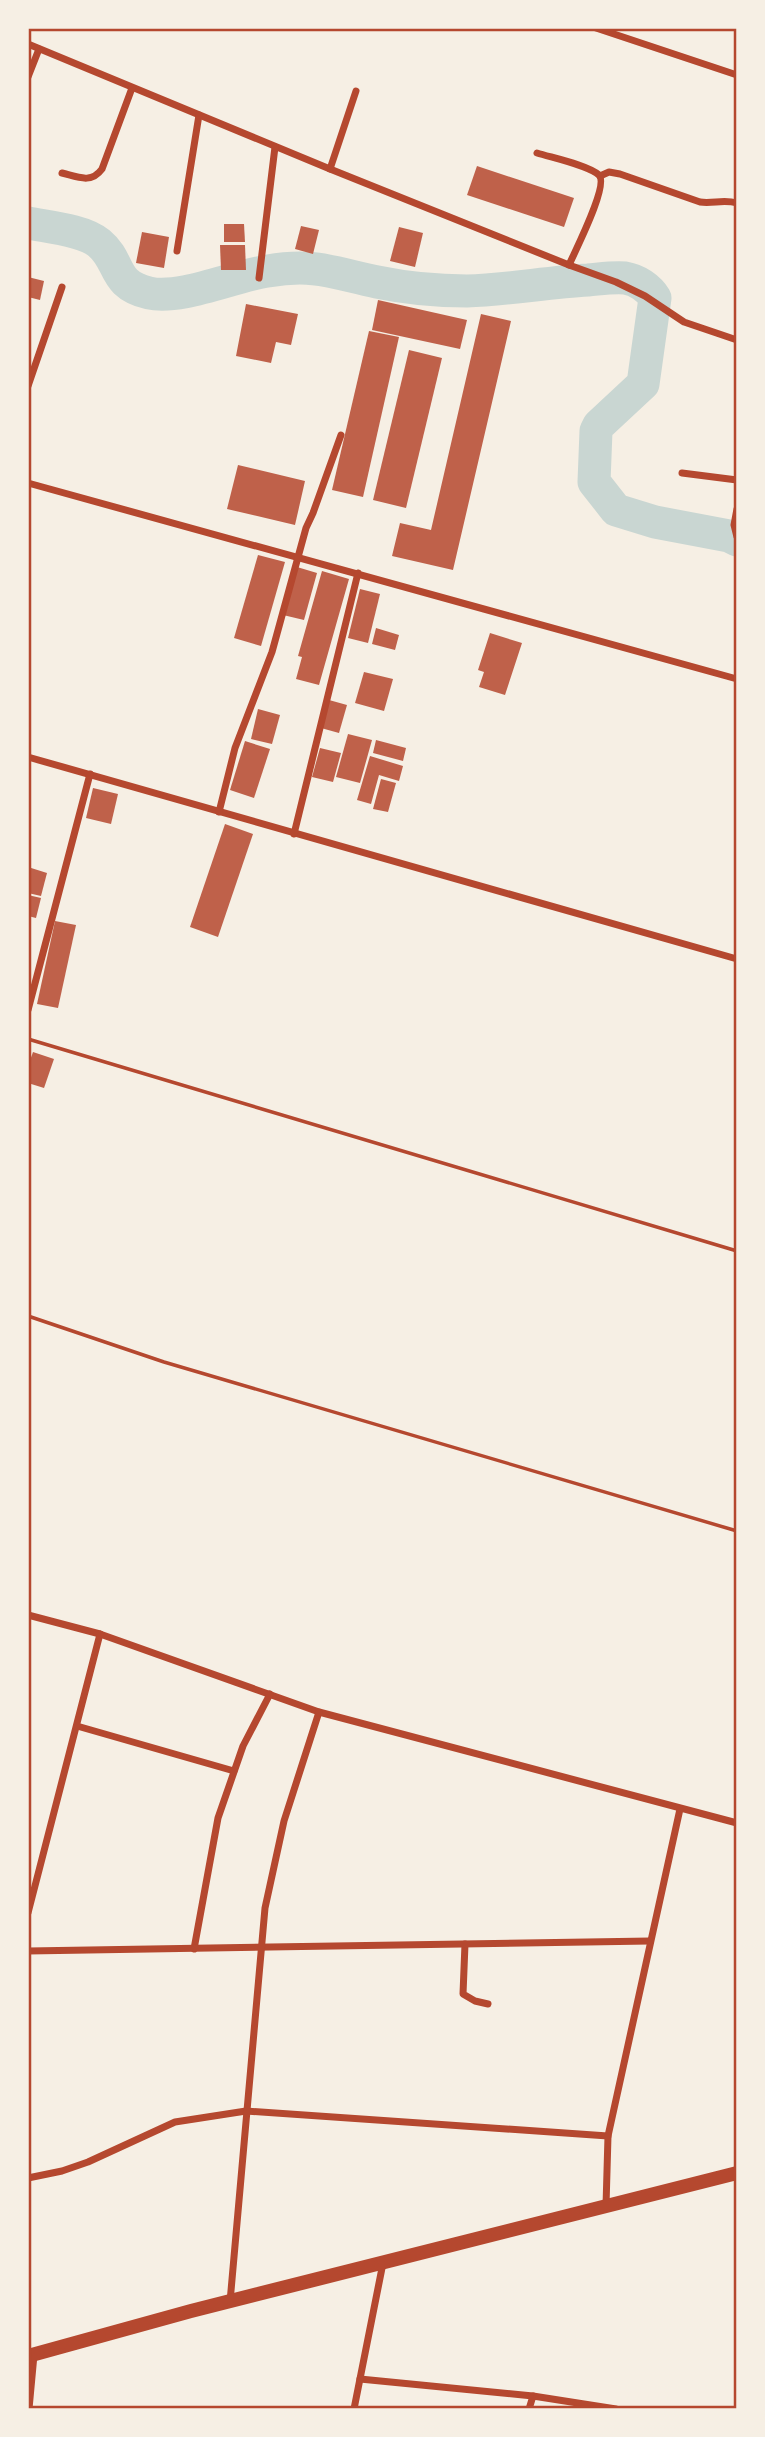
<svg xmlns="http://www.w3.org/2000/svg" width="765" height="2437" font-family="'Public Sans',sans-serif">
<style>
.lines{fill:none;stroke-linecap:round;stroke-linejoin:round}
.river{stroke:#c9d6d2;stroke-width:33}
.building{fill:#bf614a}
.path{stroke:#b5482f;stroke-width:3.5}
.minor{stroke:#b5482f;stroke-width:7}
.secondary{stroke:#b5482f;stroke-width:14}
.neatline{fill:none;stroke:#b5482f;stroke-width:2.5}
</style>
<rect width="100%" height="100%" fill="#f6efe4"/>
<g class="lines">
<path class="river" d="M28,223C48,227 84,230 99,243C122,262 111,284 149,293C181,300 234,276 268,271C315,263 334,273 377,282C406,288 437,291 467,291C507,290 548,282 588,280C600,279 613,277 625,278C637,280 649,288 655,298L643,384L599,425L596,431L594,482L616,510L655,522L729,536L737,540"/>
</g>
<g class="building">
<polygon points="477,166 574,198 564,227 467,195"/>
<polygon points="224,224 244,224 245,242 224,242"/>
<polygon points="301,226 319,230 313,254 295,249"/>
<polygon points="399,227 423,233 415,267 390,261"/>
<polygon points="142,232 169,237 164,268 136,263"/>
<polygon points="220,245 245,245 246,270 221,270"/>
<polygon points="28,277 44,281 40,300 28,297"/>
<polygon points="378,300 467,320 460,349 372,330"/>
<polygon points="246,304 298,314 291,345 276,342 271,363 236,356"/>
<polygon points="481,314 511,321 453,570 392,556 400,523 431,530"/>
<polygon points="369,331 399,337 363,497 332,490"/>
<polygon points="409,350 442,358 406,508 373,500"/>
<polygon points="238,465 305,481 295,525 227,509"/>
<polygon points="258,555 285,562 261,646 234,638"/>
<polygon points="297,567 317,573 304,620 283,615"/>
<polygon points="322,571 349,579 319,685 296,679 302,657 298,656"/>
<polygon points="360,589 380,594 368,643 348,638"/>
<polygon points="376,628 399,635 395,650 372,644"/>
<polygon points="490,633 522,643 505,695 479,687 484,672 478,670"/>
<polygon points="364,672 393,679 384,711 355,703"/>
<polygon points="329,700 347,705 339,733 321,728"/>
<polygon points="258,709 280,715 272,744 251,739"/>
<polygon points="348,734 372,740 360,783 336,777"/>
<polygon points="376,740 406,748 403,761 373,753"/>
<polygon points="245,741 270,749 254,798 230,790"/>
<polygon points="320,748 341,753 333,782 312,777"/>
<polygon points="370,756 403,766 399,781 379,775 371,804 357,800"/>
<polygon points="381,779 396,783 388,812 373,809"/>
<polygon points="93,788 118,794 111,824 86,818"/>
<polygon points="225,824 253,834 218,937 190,927"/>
<polygon points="28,867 47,873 41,896 28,893"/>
<polygon points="28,895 41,898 36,918 28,916"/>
<polygon points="55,921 76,925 58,1008 37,1004"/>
<polygon points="33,1052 54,1059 44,1088 28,1083 28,1066"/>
</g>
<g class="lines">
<g class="path">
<polyline points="28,1039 737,1251"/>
<polyline points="28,1316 164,1362 737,1531"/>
</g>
<g class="minor">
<polyline points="596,28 737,75"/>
<polyline points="28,44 330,169 569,265 616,282 645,296 684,322 737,340"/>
<polyline points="28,77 39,49"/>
<path d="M537,153C553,158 587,165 599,175C609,185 575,251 569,265"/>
<polyline points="330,169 356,91"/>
<path d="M62,173C78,177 91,184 102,169L132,88"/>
<path d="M600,176L609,172L620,174L700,202C713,204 723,199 737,203"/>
<polyline points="177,251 199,115"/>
<polyline points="259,278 275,147"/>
<polyline points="28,386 62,287"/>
<polyline points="682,473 737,480"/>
<polyline points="28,483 737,679"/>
<polyline points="737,509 734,525 737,537"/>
<polyline points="28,757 737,959"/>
<polyline points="219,812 235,748 272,652 306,528 313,513 341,435"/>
<polyline points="294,834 358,573"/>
<polyline points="28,1010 90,774"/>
<polyline points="28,1615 100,1634 319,1712 737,1823"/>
<polyline points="77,1726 234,1771"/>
<polyline points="28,1913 100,1634"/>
<polyline points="465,1944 463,1994 475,2001 488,2004"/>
<polyline points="194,1949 218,1818 243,1746 270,1694"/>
<polyline points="28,1951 650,1941"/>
<polyline points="28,2178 62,2171 88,2162 175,2122 246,2111 608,2136"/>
<polyline points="606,2206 608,2136 680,1809"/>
<polyline points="230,2302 265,1908 284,1821 319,1712"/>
<polyline points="360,2379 533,2396"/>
<polyline points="29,2409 34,2355"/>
<polyline points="354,2409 383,2263"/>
<polyline points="529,2409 533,2396 616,2409"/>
</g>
<polyline class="secondary" points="28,2356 191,2311 737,2173"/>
</g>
<rect width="765" height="2437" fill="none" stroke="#f6efe4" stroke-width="60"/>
<rect x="30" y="30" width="705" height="2377" class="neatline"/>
</svg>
